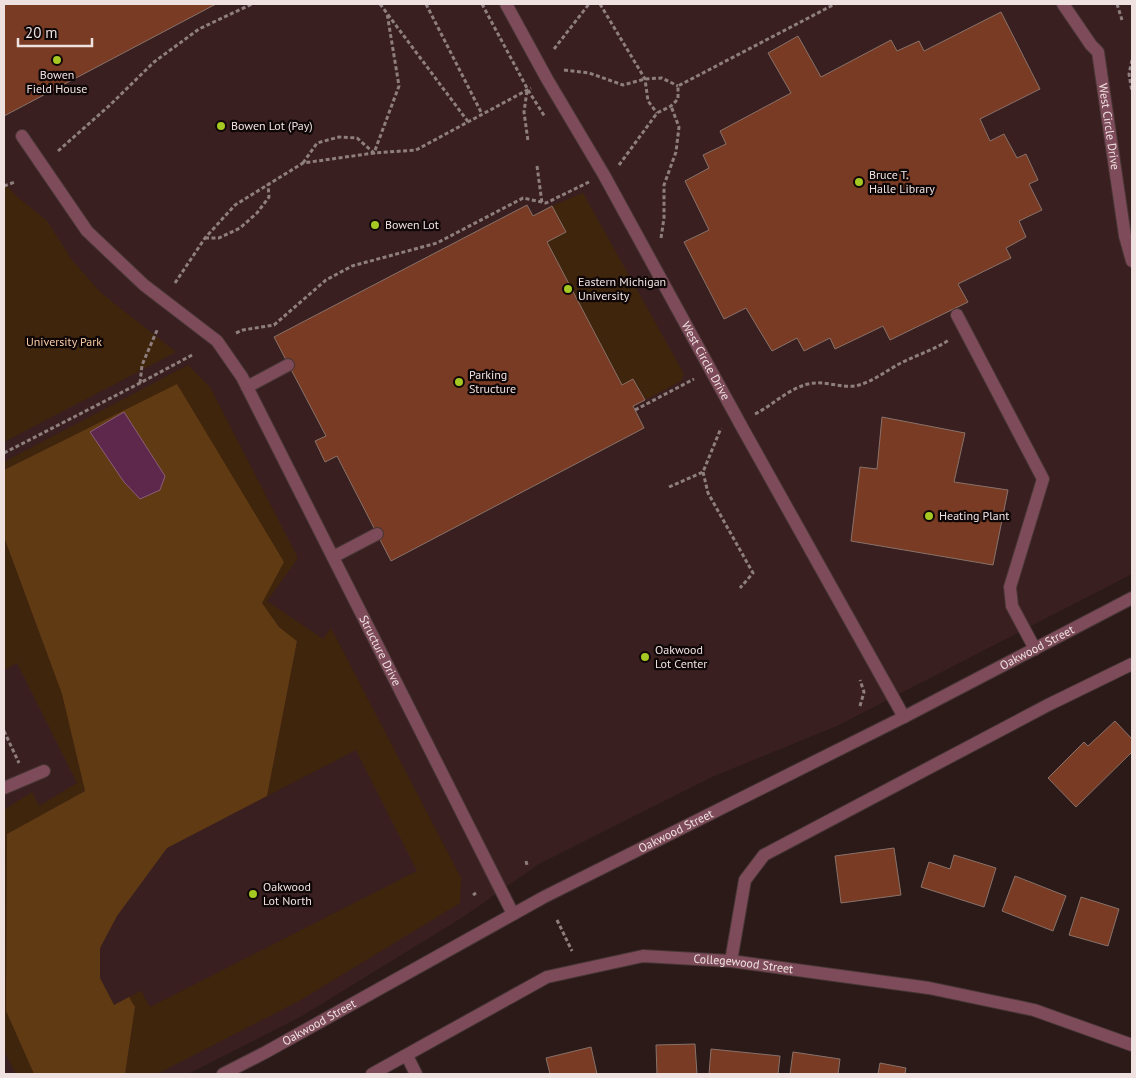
<svg xmlns="http://www.w3.org/2000/svg" width="1136" height="1078" font-family="'PT Sans',sans-serif">
<style>
.built{fill:#391f1f}
.green{fill:#3f250c}
.forest{fill:#603a13}
.water{fill:#5e274c;stroke:#8a5f78}
.building{fill:#793b23;stroke:#88726a}
.lines{fill:none;stroke-linecap:round;stroke-linejoin:round}
.minor-casing{stroke:#473635;stroke-width:14}
.path{stroke:#8e7e7d;stroke-width:3;stroke-dasharray:4 2.5;stroke-linecap:butt}
.minor{stroke:#7d4b59;stroke-width:12}
.poi-dot{fill:#a6c822;stroke:#0f0707;stroke-width:2}
.labels{text-anchor:middle;stroke-width:4.5;stroke-linejoin:round;paint-order:stroke}
.poi-label{font-size:12px;fill:#efe1e0;stroke:#0f0707;text-anchor:start}
.street-label{font-size:12px;fill:#efe1e0;stroke:#0f0707}
.park-label{font-size:12px;fill:#f9caa3;stroke:#0f0707}
</style>
<rect width="100%" height="100%" fill="#2c1a19"/>
<polygon class="built" points="4,4 1132,4 1132,574 837,726 712,777 539,864 463,917 302,1016 188,1074 4,1074"/>
<g class="green">
<polygon points="4,182 15,195 47,221 72,260 100,292 176,352 4,442"/>
<polygon points="583,193 684,374 681,381 645,400 634,379 622,385 547,242 566,232 552,206"/>
<polygon points="188,365 210,387 298,558 267,601 323,639 331,628 461,878 460,903 299,1001 157,1074 125,1074 135,1007 129,997 141,991 150,1007 417,871 356,750 267,796 297,641 279,627 262,603 178,384 4,470 4,462"/>
<polygon points="4,537 62,694 85,791 7,834 6,1011 34,1074 16,1074 4,1051 4,810 32,792 39,806 77,783 17,663 4,670"/>
</g>
<polygon class="forest" points="177,384 284,562 262,603 279,627 297,641 267,796 167,848 117,916 100,948 100,978 114,1005 129,997 135,1007 125,1074 34,1074 6,1011 7,834 85,791 62,694 4,537 4,470"/>
<polygon class="water" points="124,412 165,476 160,490 140,499 124,482 90,432"/>
<g class="building">
<polygon points="4,4 216,4 4,116"/>
<polygon points="1001,12 1040,89 980,119 990,141 1004,134 1017,158 1026,154 1038,180 1029,184 1042,210 1019,221 1026,237 1006,248 1011,258 958,284 968,302 890,340 883,326 835,349 830,338 804,351 797,338 772,351 746,308 724,319 684,242 709,230 685,181 709,168 703,155 726,144 720,131 791,93 768,53 798,36 821,77 891,40 897,51 919,41 924,51"/>
<polygon points="527,205 533,216 552,206 566,232 547,242 622,385 633,379 645,400 633,406 644,428 391,561 337,456 325,462 315,441 326,436 274,337"/>
<polygon points="882,417 965,433 954,482 1008,490 993,565 851,541 860,467 877,469"/>
<polygon points="1115,721 1132,739 1132,752 1076,807 1048,778 1084,742 1088,746"/>
<polygon points="894,848 901,895 841,903 835,856"/>
<polygon points="954,855 996,868 984,907 921,887 929,862 950,869"/>
<polygon points="1015,876 1066,896 1053,931 1002,911"/>
<polygon points="1081,897 1119,909 1108,946 1069,935"/>
<polygon points="695,1044 697,1074 657,1074 656,1045"/>
<polygon points="591,1047 597,1074 550,1074 546,1058"/>
<polygon points="711,1049 780,1056 778,1074 709,1074"/>
<polygon points="793,1052 840,1059 838,1074 790,1074"/>
<polygon points="880,1063 906,1068 905,1074 878,1074"/>
</g>
<g class="lines">
<g class="minor-casing">
<g id="minor">
<path id="s1" d="M506,4L547,79L604,175L743,429L904,717"/>
<path id="s2" d="M1063,4L1091,45L1098,52L1125,236L1132,261"/>
<path id="s3" d="M22,136L87,231L144,285L217,341L242,377L513,914"/>
<polyline points="957,315 1043,479 1010,587 1012,606 1035,649"/>
<polyline points="247,387 288,365"/>
<polyline points="333,557 377,534"/>
<polyline points="4,788 44,771"/>
<polyline points="731,961 745,880 764,855 1048,705 1132,664"/>
<polyline points="407,1056 416,1074"/>
<path id="s4" d="M223,1074L266,1052L544,897L904,717L1132,598"/>
<path id="s5" d="M372,1074L547,977L643,956L731,961L929,988L1034,1010L1132,1045"/>
</g>
</g>
<g class="path">
<polyline points="380,4 469,123"/>
<polyline points="426,4 482,114"/>
<polyline points="482,4 528,90 545,117"/>
<polyline points="600,4 645,79 648,101 657,113"/>
<polyline points="1117,4 1122,20"/>
<polyline points="554,49 589,4"/>
<polyline points="1132,60 1129,74 1132,92"/>
<polyline points="564,70 589,73 623,85 645,79 662,78 678,86"/>
<polyline points="527,91 524,112 528,141"/>
<polyline points="58,151 110,105 154,62 199,29 252,4"/>
<polyline points="303,163 317,143 339,137 357,138 374,153 399,86 387,13"/>
<polyline points="619,165 657,113 671,106 678,99 678,86 835,4"/>
<polyline points="537,166 542,203"/>
<polyline points="4,186 15,182"/>
<polyline points="205,238 219,238 240,228 257,213 269,197 268,184"/>
<polyline points="661,238 664,218 664,185 676,152 679,127 671,106"/>
<polyline points="175,283 205,238 235,205 303,163 374,153 416,150 531,88"/>
<polyline points="236,333 243,330 274,325 326,280 352,266 437,243 523,198 546,203 589,182"/>
<polyline points="140,383 142,365 158,328"/>
<polyline points="635,410 694,379"/>
<path d="M755,414C773,405 788,389 808,384C823,380 840,388 855,386C872,383 888,369 903,362C919,354 934,350 949,340"/>
<polyline points="4,453 140,383 194,354"/>
<polyline points="703,472 708,493 753,573 740,588"/>
<polyline points="669,487 703,472 721,428"/>
<polyline points="860,706 864,692 860,680"/>
<polyline points="4,731 19,763"/>
<polyline points="526,861 527,865"/>
<polyline points="473,895 476,893"/>
<polyline points="557,920 572,951"/>
</g>
<use href="#minor" class="minor"/>
</g>
<g class="poi-dot">
<circle cx="57" cy="60" r="5"/>
<circle cx="221" cy="126" r="5"/>
<circle cx="859" cy="182" r="5"/>
<circle cx="375" cy="225" r="5"/>
<circle cx="568" cy="289" r="5"/>
<circle cx="459" cy="382" r="5"/>
<circle cx="929" cy="516" r="5"/>
<circle cx="645" cy="657" r="5"/>
<circle cx="253" cy="894" r="5"/>
</g>
<g class="labels">
<g class="poi-label">
<text x="57" y="79" text-anchor="middle">Bowen<tspan x="57" dy="14">Field House</tspan></text>
<text x="231" y="130">Bowen Lot (Pay)</text>
<text x="869" y="179">Bruce T.<tspan x="869" dy="14">Halle Library</tspan></text>
<text x="385" y="229">Bowen Lot</text>
<text x="578" y="286">Eastern Michigan<tspan x="578" dy="14">University</tspan></text>
<text x="469" y="379">Parking<tspan x="469" dy="14">Structure</tspan></text>
<text x="939" y="520">Heating Plant</text>
<text x="655" y="654">Oakwood<tspan x="655" dy="14">Lot Center</tspan></text>
<text x="263" y="891">Oakwood<tspan x="263" dy="14">Lot North</tspan></text>
</g>
<g class="street-label">
<text dy="4" stroke="none"><textPath href="#s2" startOffset="135">West Circle Drive</textPath></text>
<text dy="4" stroke="none"><textPath href="#s1" startOffset="409">West Circle Drive</textPath></text>
<text dy="4" stroke="none"><textPath href="#s4" startOffset="919">Oakwood Street</textPath></text>
<text dy="4" stroke="none"><textPath href="#s3" startOffset="636">Structure Drive</textPath></text>
<text dy="4" stroke="none"><textPath href="#s4" startOffset="514">Oakwood Street</textPath></text>
<text dy="4" stroke="none"><textPath href="#s5" startOffset="399">Collegewood Street</textPath></text>
<text dy="4" stroke="none"><textPath href="#s4" startOffset="109">Oakwood Street</textPath></text>
</g>
<g class="park-label">
<text x="64" y="346">University Park</text>
</g>
</g>
<rect width="1136" height="1078" fill="none" stroke="#efe1e0" stroke-width="10"/>
<path d="M18 38v8h74v-8" fill="none" stroke="#efe1e0" stroke-width="2.5"/>
<text x="25" y="38" font-size="15" fill="#efe1e0" stroke="#0f0707" stroke-width="4" paint-order="stroke">20 m</text>
</svg>
